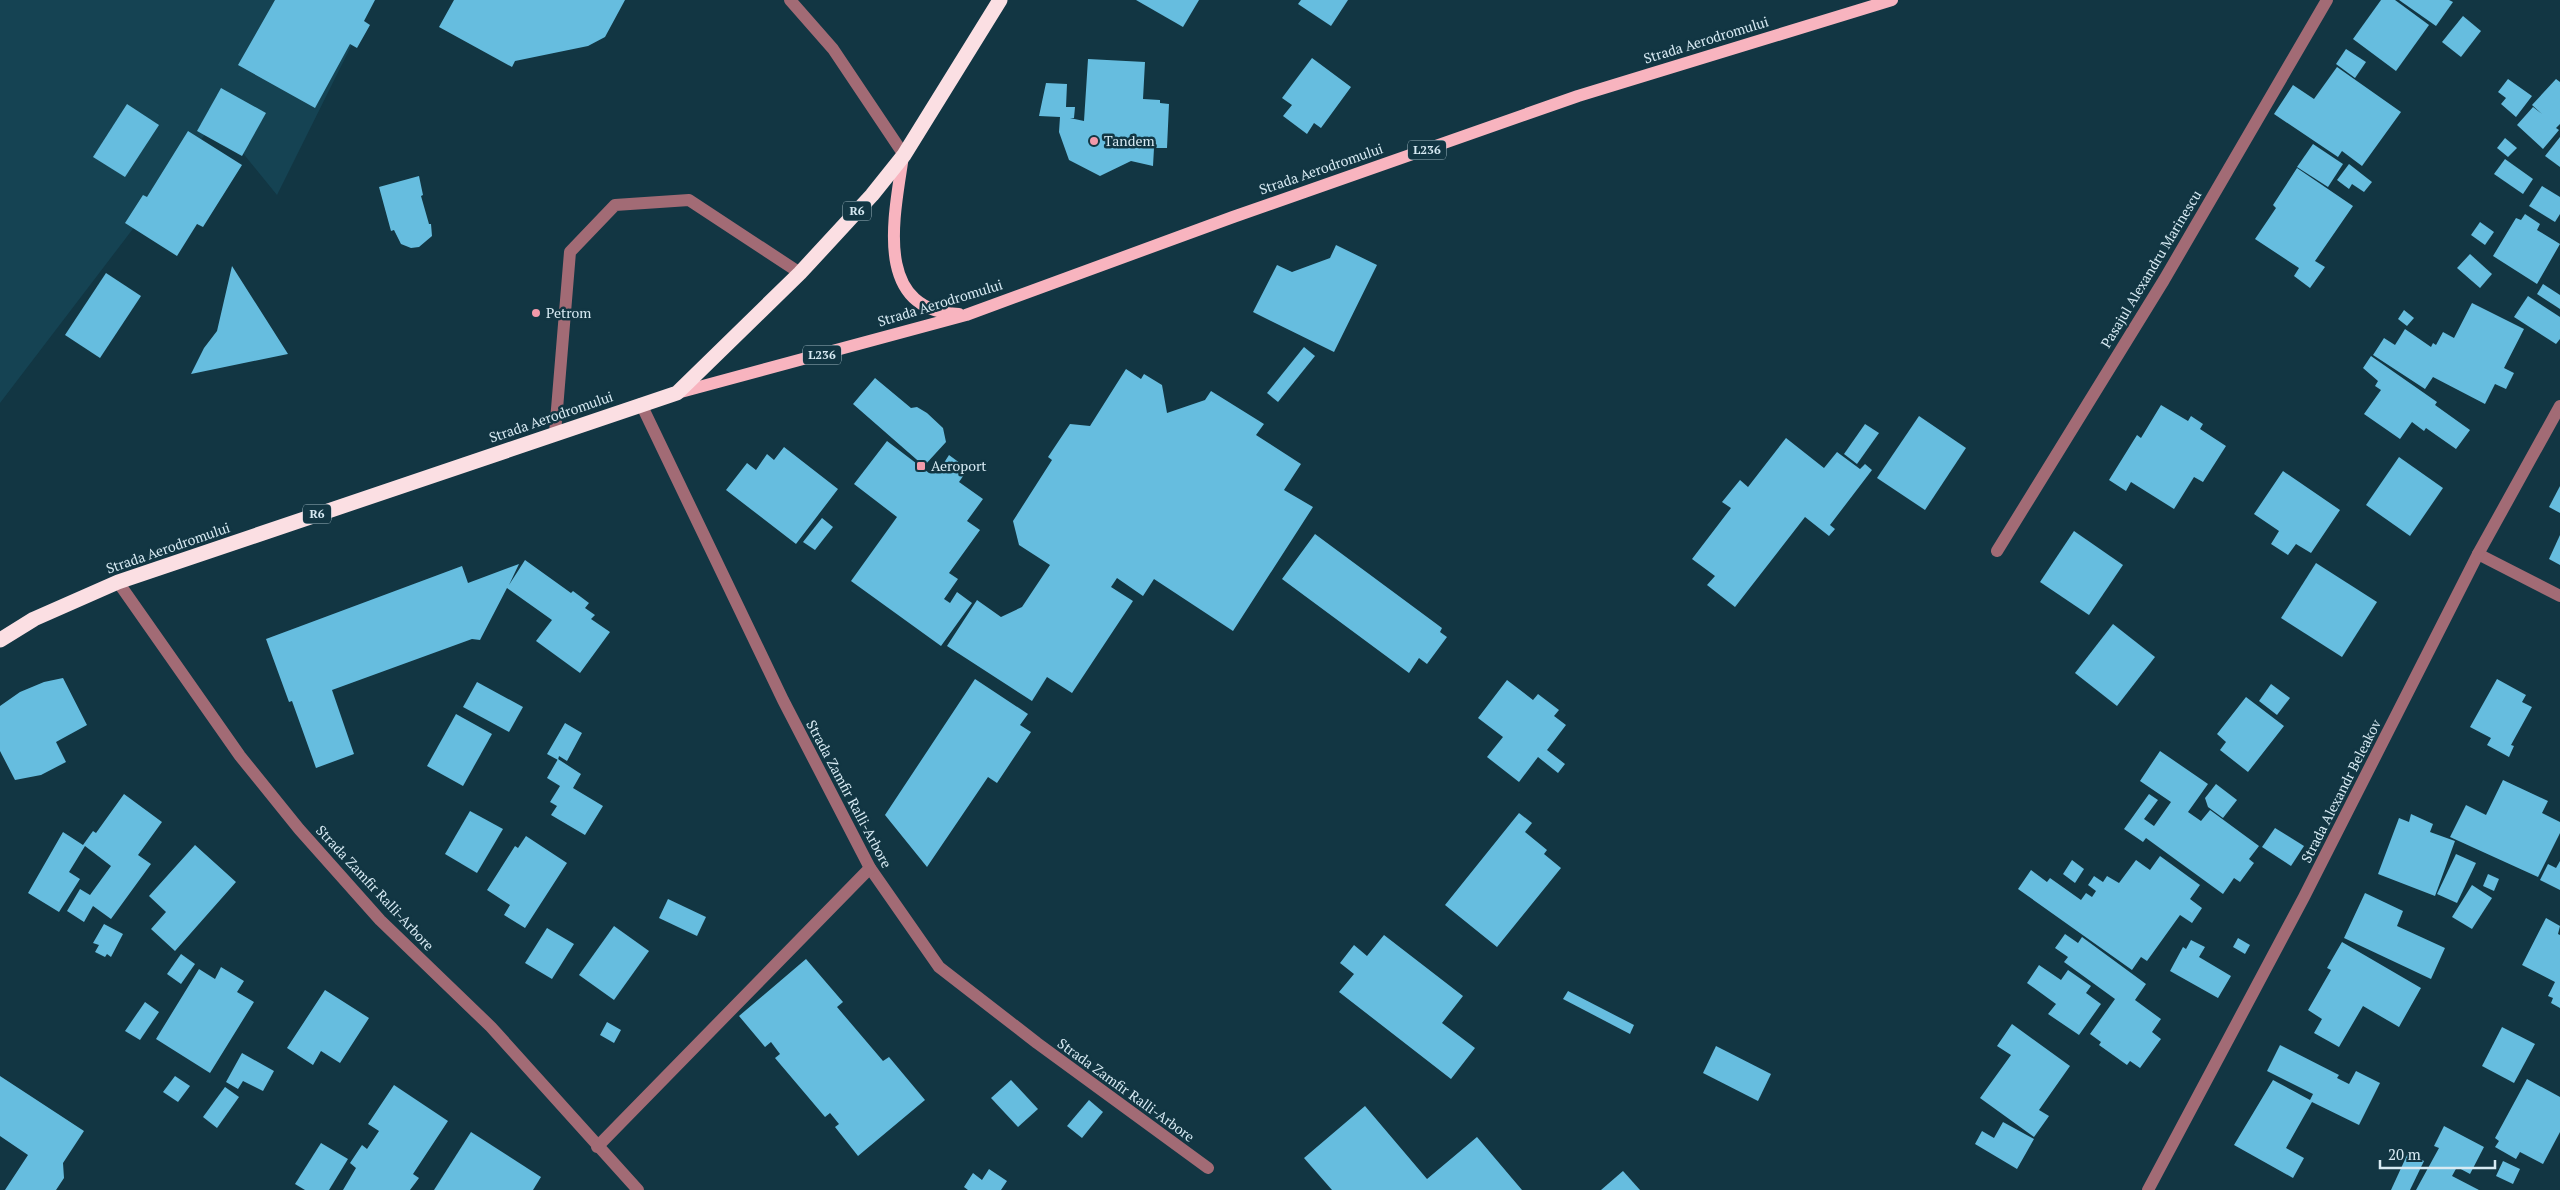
<svg xmlns="http://www.w3.org/2000/svg" width="2560" height="1190" font-family="'PT Serif',serif">
<style>
.built{fill:#154353}
.building{fill:#66bddf}
.lines{fill:none;stroke-linecap:round;stroke-linejoin:round}
.minor{stroke:#a26b75;stroke-width:12}
.major{stroke:#f8b4bf;stroke-width:12}
.highway{stroke:#fbdfe3;stroke-width:15}
.poi-dot{fill:#f39aaa;stroke:#123643;stroke-width:2}
.labels{text-anchor:middle;stroke-width:5;stroke-linejoin:round;paint-order:stroke}
.shield{fill:#123643;stroke:#9cb4be;stroke-width:1}
.shield-label{font-size:12px;font-weight:bold;fill:#d7eaf3}
.street-label{font-size:14px;fill:#d7eaf3;stroke:#123643}
.poi-label{font-size:14px;fill:#d7eaf3;stroke:#123643;text-anchor:start}
</style>
<rect width="100%" height="100%" fill="#123643"/>
<polygon class="built" points="0,0 374,0 277,195 216,120 0,403"/>
<g class="building">
<polygon points="275,0 375,0 364,21 370,25 357,48 350,44 315,108 238,65"/>
<polygon points="454,0 625,0 605,37 588,46 515,61 512,67 439,27"/>
<polygon points="1136,0 1199,0 1183,27"/>
<polygon points="1301,0 1348,0 1331,26 1298,4"/>
<polygon points="2381,0 2395,0 2429,25 2396,71 2353,39"/>
<polygon points="2399,0 2449,0 2453,2 2436,26"/>
<polygon points="2463,16 2481,31 2461,57 2442,42"/>
<polygon points="2346,49 2366,62 2355,78 2336,64"/>
<polygon points="1312,58 1351,87 1321,128 1314,123 1307,134 1283,116 1292,105 1282,98"/>
<polygon points="1088,59 1145,62 1143,99 1160,100 1160,103 1169,104 1167,148 1154,148 1153,166 1131,161 1100,176 1069,160 1059,132 1060,117 1039,116 1046,83 1067,84 1066,107 1075,107 1074,118 1070,118 1084,121"/>
<polygon points="2337,67 2401,112 2362,166 2342,151 2338,157 2274,114 2293,85 2314,99"/>
<polygon points="2508,79 2532,96 2516,117 2501,104 2506,98 2498,92"/>
<polygon points="2556,79 2560,82 2560,124 2556,128 2559,130 2543,149 2517,125 2533,107 2542,114 2532,105"/>
<polygon points="221,88 266,113 242,156 197,131"/>
<polygon points="127,104 159,125 125,177 93,157"/>
<polygon points="188,131 242,165 203,227 197,224 177,256 125,223 143,195 147,197"/>
<polygon points="2560,137 2560,167 2545,156"/>
<polygon points="2505,138 2517,148 2508,157 2497,148"/>
<polygon points="2313,144 2343,164 2328,187 2297,167"/>
<polygon points="2505,159 2533,179 2523,194 2494,174"/>
<polygon points="2349,164 2372,182 2364,192 2352,184 2349,189 2337,180"/>
<polygon points="2297,168 2353,206 2315,261 2325,267 2310,288 2294,276 2299,268 2255,239 2276,208 2273,205"/>
<polygon points="419,176 423,195 421,196 429,224 431,224 432,236 419,247 411,248 401,244 394,230 391,231 379,187"/>
<polygon points="2542,186 2560,197 2560,214 2555,222 2529,206"/>
<polygon points="2525,214 2540,224 2537,230 2560,244 2537,284 2493,256 2516,218 2521,220"/>
<polygon points="2480,222 2494,232 2485,245 2471,235"/>
<polygon points="1336,245 1377,265 1334,352 1253,312 1277,265 1292,272 1330,258"/>
<polygon points="2470,254 2492,274 2480,288 2457,268"/>
<polygon points="232,266 288,354 191,374 204,348 217,331"/>
<polygon points="106,273 141,296 100,358 65,335"/>
<polygon points="2543,284 2560,295 2560,309 2537,294"/>
<polygon points="2528,296 2560,317 2560,339 2556,344 2514,317"/>
<polygon points="2472,303 2524,329 2504,368 2514,373 2506,389 2495,384 2485,404 2433,377 2425,389 2373,355 2384,338 2395,345 2405,329 2431,347 2433,343 2436,345 2443,332 2454,338"/>
<polygon points="2404,310 2414,318 2407,326 2398,319"/>
<polygon points="1304,347 1315,356 1278,402 1267,393"/>
<polygon points="2371,356 2437,402 2435,405 2470,430 2456,449 2426,428 2424,431 2412,422 2400,439 2364,414 2381,390 2375,386 2378,381 2363,368"/>
<polygon points="1126,369 1141,379 1144,374 1162,385 1167,413 1205,400 1211,391 1264,424 1256,435 1301,464 1284,490 1313,507 1233,631 1154,579 1143,596 1117,578 1111,587 1133,601 1072,693 1047,677 1032,701 947,646 977,600 1001,617 1022,607 1050,565 1019,545 1013,521 1052,460 1048,457 1070,424 1090,426"/>
<polygon points="875,378 911,408 917,407 927,413 943,428 946,442 924,466 853,404"/>
<polygon points="2161,405 2188,421 2191,416 2203,424 2200,429 2226,446 2203,482 2194,477 2174,509 2131,482 2126,491 2109,480 2137,435 2141,438"/>
<polygon points="1919,416 1966,448 1925,510 1877,478"/>
<polygon points="1865,424 1879,433 1857,464 1844,454"/>
<polygon points="1786,438 1824,468 1837,452 1860,469 1865,464 1872,470 1830,525 1835,529 1829,536 1805,517 1735,607 1707,585 1715,576 1692,559 1731,508 1722,502 1740,480 1748,487"/>
<polygon points="887,441 929,473 935,465 940,469 949,455 968,469 959,482 983,499 967,521 980,530 949,573 958,579 944,599 950,603 957,592 972,603 941,646 851,581 897,517 854,484"/>
<polygon points="784,447 838,489 796,544 726,490 747,463 756,470 767,454 774,460"/>
<polygon points="2399,457 2443,488 2410,536 2366,505"/>
<polygon points="2283,471 2340,510 2311,553 2296,544 2288,555 2271,544 2279,531 2254,514"/>
<polygon points="2560,486 2560,513 2549,507"/>
<polygon points="822,518 833,527 815,550 803,542"/>
<polygon points="2074,531 2123,565 2089,615 2040,582"/>
<polygon points="1315,534 1442,628 1440,632 1447,637 1427,664 1419,658 1409,673 1282,579"/>
<polygon points="2560,535 2560,565 2549,559"/>
<polygon points="525,560 571,593 573,591 589,603 585,608 595,615 591,619 610,632 580,673 536,641 552,620 507,588 480,640 472,639 332,690 354,754 316,768 292,701 289,702 266,639 462,566 468,583 519,564 509,585"/>
<polygon points="2316,563 2377,602 2342,657 2281,618"/>
<polygon points="2113,624 2155,657 2117,706 2075,673"/>
<polygon points="63,678 87,725 56,742 66,762 41,775 15,780 0,751 0,706 20,692 44,682"/>
<polygon points="975,679 1028,714 1020,725 1031,732 997,783 988,777 927,867 885,815"/>
<polygon points="2497,679 2526,695 2522,702 2532,707 2511,745 2514,746 2509,757 2487,745 2491,738 2470,727"/>
<polygon points="1507,680 1533,700 1538,694 1559,710 1554,716 1566,725 1547,750 1565,764 1558,773 1538,757 1519,782 1487,757 1503,737 1478,718"/>
<polygon points="477,682 523,707 509,732 463,707"/>
<polygon points="2271,684 2290,698 2277,715 2259,701"/>
<polygon points="2246,697 2284,726 2248,772 2220,750 2226,742 2217,734"/>
<polygon points="456,714 492,734 463,786 427,766"/>
<polygon points="565,723 582,733 567,761 559,756 558,760 547,754"/>
<polygon points="2160,751 2208,784 2188,812 2201,821 2210,810 2259,846 2249,859 2254,863 2240,882 2234,878 2223,894 2146,838 2143,842 2124,829 2149,794 2158,800 2144,819 2154,826 2171,802 2140,781"/>
<polygon points="558,759 581,774 573,788 603,806 585,835 551,815 557,806 550,802 560,786 547,778"/>
<polygon points="2503,780 2548,801 2542,813 2560,822 2560,833 2538,877 2450,837 2466,805 2486,815"/>
<polygon points="2216,784 2237,800 2223,818 2208,807 2205,798"/>
<polygon points="124,794 162,822 138,855 151,864 111,919 93,906 84,922 67,911 80,889 90,895 111,866 85,846 69,872 80,879 59,912 28,893 63,832 83,845 93,831 96,833"/>
<polygon points="470,811 503,829 477,873 445,854"/>
<polygon points="1519,813 1532,823 1525,832 1547,850 1544,854 1561,868 1497,947 1445,905"/>
<polygon points="2411,814 2433,824 2430,832 2455,841 2435,896 2378,874 2399,818 2409,822"/>
<polygon points="2275,828 2304,846 2291,866 2262,847"/>
<polygon points="526,836 567,863 525,928 504,915 510,905 487,890 515,846 518,848"/>
<polygon points="195,845 236,882 175,951 151,929 166,912 149,896"/>
<polygon points="2456,854 2476,863 2457,903 2437,894"/>
<polygon points="2160,856 2200,885 2190,899 2202,908 2192,923 2180,915 2147,961 2141,957 2132,970 2018,889 2031,870 2047,882 2050,878 2081,900 2086,893 2092,897 2096,891 2088,885 2094,876 2103,882 2107,876 2119,883 2136,860 2150,870"/>
<polygon points="2072,860 2084,869 2075,883 2063,874"/>
<polygon points="2560,861 2560,890 2540,880 2548,864 2556,868"/>
<polygon points="2488,874 2499,879 2494,891 2483,886"/>
<polygon points="2472,885 2492,898 2472,929 2452,917"/>
<polygon points="2365,893 2403,911 2397,926 2445,948 2431,979 2344,938"/>
<polygon points="668,899 706,917 697,936 659,918"/>
<polygon points="2546,918 2560,926 2558,934 2560,935 2560,1008 2551,1003 2553,998 2548,996 2555,982 2522,965"/>
<polygon points="104,924 123,934 111,957 107,954 105,957 95,952 99,945 93,943"/>
<polygon points="614,926 649,951 614,1000 579,975"/>
<polygon points="547,928 574,944 552,979 525,963"/>
<polygon points="2065,934 2078,943 2082,937 2146,984 2135,1000 2161,1019 2152,1032 2161,1039 2140,1068 2130,1061 2127,1065 2099,1045 2101,1042 2090,1034 2115,999 2064,962 2068,957 2055,948"/>
<polygon points="1384,935 1463,996 1442,1023 1475,1048 1451,1079 1339,992 1354,974 1340,963 1354,945 1367,956"/>
<polygon points="2238,938 2250,945 2245,954 2233,947"/>
<polygon points="2191,940 2205,947 2199,957 2231,976 2218,998 2170,971 2183,947 2186,949"/>
<polygon points="2342,942 2421,988 2399,1027 2363,1006 2339,1047 2314,1033 2322,1019 2308,1010 2331,970 2327,968"/>
<polygon points="181,954 195,964 181,984 167,974"/>
<polygon points="806,959 843,1002 837,1007 883,1061 889,1057 925,1100 858,1156 835,1127 839,1124 830,1113 825,1117 775,1058 780,1054 771,1042 765,1047 739,1016"/>
<polygon points="2039,965 2061,980 2068,970 2091,986 2086,993 2101,1004 2079,1035 2048,1014 2056,1004 2027,983"/>
<polygon points="221,967 244,981 237,992 254,1002 210,1073 156,1039 199,969 215,979"/>
<polygon points="325,990 369,1018 340,1063 321,1051 313,1065 287,1048"/>
<polygon points="1568,991 1634,1025 1630,1034 1563,999"/>
<polygon points="145,1002 159,1012 140,1040 125,1031"/>
<polygon points="607,1022 621,1030 614,1043 600,1035"/>
<polygon points="2012,1024 2070,1066 2039,1110 2049,1116 2034,1137 1980,1098 2011,1055 1997,1046"/>
<polygon points="2502,1027 2535,1044 2514,1083 2482,1066"/>
<polygon points="2280,1045 2339,1075 2337,1078 2349,1084 2356,1071 2380,1083 2359,1125 2312,1102 2286,1148 2304,1158 2293,1178 2234,1145 2273,1080 2310,1100 2313,1094 2267,1071"/>
<polygon points="1716,1046 1771,1074 1758,1101 1703,1073"/>
<polygon points="242,1053 274,1071 263,1091 243,1081 238,1089 226,1082"/>
<polygon points="0,1076 84,1131 63,1163 64,1178 56,1190 5,1190 28,1155 0,1136"/>
<polygon points="175,1076 190,1086 178,1102 163,1092"/>
<polygon points="2527,1079 2560,1097 2560,1132 2543,1164 2520,1152 2516,1159 2495,1147 2499,1141 2495,1138"/>
<polygon points="1011,1080 1038,1109 1018,1127 991,1098"/>
<polygon points="394,1085 448,1121 413,1174 419,1178 410,1190 343,1190 356,1168 350,1163 362,1145 367,1149 379,1131 368,1124"/>
<polygon points="225,1087 239,1097 217,1128 203,1117"/>
<polygon points="1089,1100 1103,1112 1082,1138 1067,1126"/>
<polygon points="1365,1106 1427,1179 1477,1137 1522,1190 1332,1190 1304,1158"/>
<polygon points="2003,1122 2034,1139 2017,1169 1975,1144 1982,1131 1994,1138"/>
<polygon points="2444,1126 2484,1147 2470,1174 2457,1167 2452,1176 2479,1190 2416,1190 2439,1148 2434,1146"/>
<polygon points="471,1132 541,1177 533,1190 434,1190"/>
<polygon points="321,1143 348,1159 329,1190 305,1190 295,1184"/>
<polygon points="2408,1153 2424,1161 2410,1190 2391,1190"/>
<polygon points="2503,1161 2520,1169 2513,1184 2496,1176"/>
<polygon points="989,1169 1007,1181 1001,1190 968,1190 964,1187 973,1173 982,1180"/>
<polygon points="1623,1171 1640,1190 1601,1190"/>
</g>
<g class="lines">
<g class="minor">
<polyline points="790,0 833,49 904,155"/>
<polyline points="641,404 783,700 870,868 939,967 1037,1043 1208,1168"/>
<polyline points="555,433 570,252 615,205 689,200 800,273"/>
<polyline points="1997,551 2164,280 2327,0"/>
<polyline points="2478,554 2560,596"/>
<polyline points="118,582 240,756 299,829 380,920 491,1027 638,1190"/>
<polyline points="597,1147 870,868"/>
<polyline points="2148,1190 2304,897 2478,554 2560,406"/>
</g>
<g class="major">
<path d="M903,156C895,213 871,311 959,314"/>
<polyline points="677,393 966,315 1233,217 1578,96 1892,0"/>
</g>
<polyline class="highway" points="0,640 34,619 118,582 677,393 800,273 872,195 904,155 1000,0"/>
</g>
<g class="poi-dot">
<circle cx="1094" cy="141" r="5"/>
<circle cx="536" cy="313" r="5"/>
<rect x="916" y="461" width="10" height="10" rx="2.5"/>
</g>
<g class="labels">
<g class="shield">
<rect x="1408" y="140.5" width="38" height="19" rx="4"/>
<rect x="843" y="201.5" width="28" height="19" rx="4"/>
<rect x="803" y="345.5" width="38" height="19" rx="4"/>
<rect x="303" y="504.5" width="28" height="19" rx="4"/>
</g>
<g class="shield-label">
<text x="1427" y="154">L236</text>
<text x="857" y="215">R6</text>
<text x="822" y="359">L236</text>
<text x="317" y="518">R6</text>
</g>
<g class="street-label">
<text transform="translate(1706 40) rotate(-17)" y="5">Strada Aerodromului</text>
<text transform="translate(1321 169) rotate(-19)" y="5">Strada Aerodromului</text>
<text transform="translate(2151 269) rotate(-59)" y="5">Pasajul Alexandru Marinescu</text>
<text transform="translate(940 303) rotate(-17)" y="5">Strada Aerodromului</text>
<text transform="translate(551 417) rotate(-19)" y="5">Strada Aerodromului</text>
<text transform="translate(168 548) rotate(-19)" y="5">Strada Aerodromului</text>
<text transform="translate(2341 791) rotate(-63)" y="5">Strada Alexandr Beleakov</text>
<text transform="translate(849 794) rotate(62)" y="5">Strada Zamfir Ralli-Arbore</text>
<text transform="translate(375 888) rotate(47)" y="5">Strada Zamfir Ralli-Arbore</text>
<text transform="translate(1126 1090) rotate(36)" y="5">Strada Zamfir Ralli-Arbore</text>
</g>
<g class="poi-label">
<text x="1104" y="146">Tandem</text>
<text x="546" y="318">Petrom</text>
<text x="931" y="471">Aeroport</text>
</g>
</g>
<path d="M2380 1160v8h115v-8" fill="none" stroke="#d7eaf3" stroke-width="2.5"/>
<text x="2388" y="1160" font-size="15" fill="#d7eaf3" stroke="#123643" stroke-width="4" paint-order="stroke">20 m</text>
</svg>
